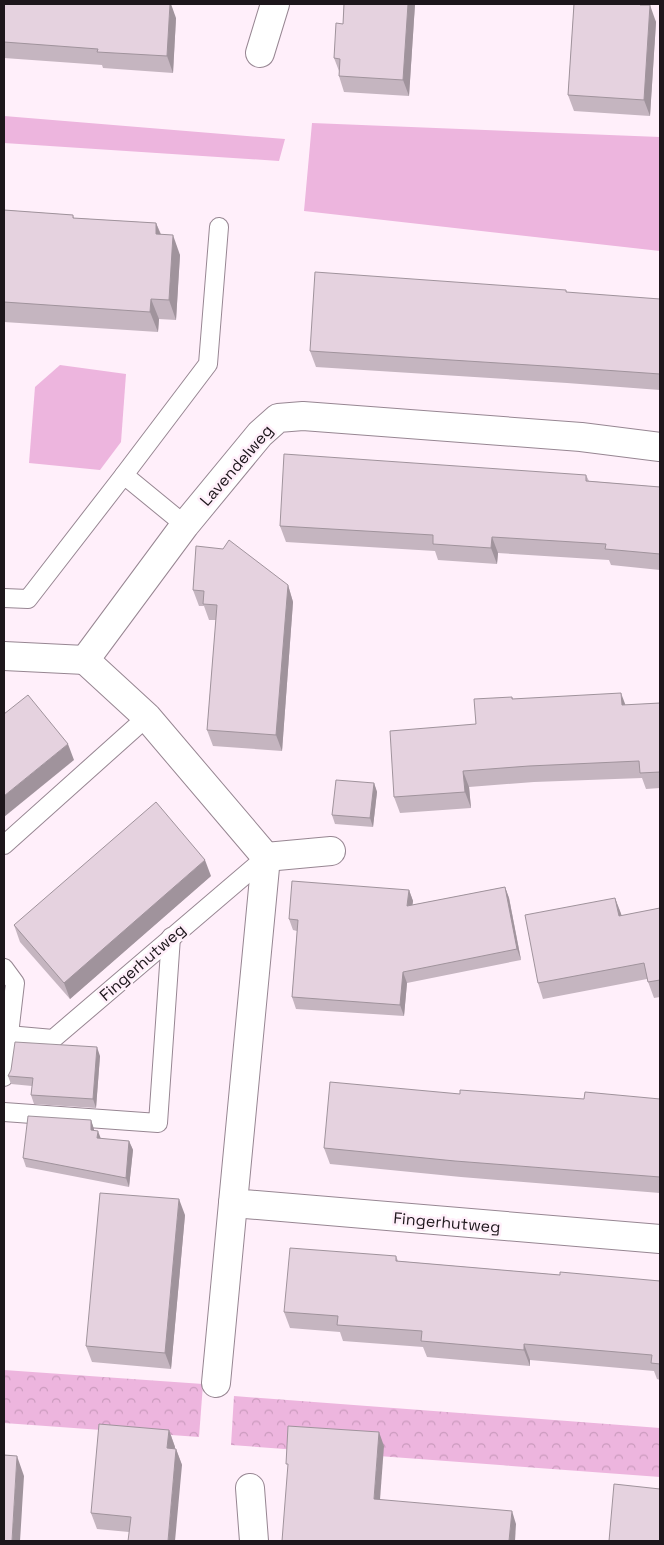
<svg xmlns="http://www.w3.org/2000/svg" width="664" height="1545" font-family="'Space Grotesk',sans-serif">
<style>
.green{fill:#edb5de}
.forest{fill:url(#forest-crowns)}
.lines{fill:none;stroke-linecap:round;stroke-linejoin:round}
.service-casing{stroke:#978692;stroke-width:20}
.minor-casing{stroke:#978692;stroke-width:30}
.service{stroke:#fff;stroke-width:18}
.minor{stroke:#fff;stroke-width:28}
.wall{fill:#c5b5c0}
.shaded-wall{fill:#a0939c}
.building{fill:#e5d2df;stroke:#a0939c}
.labels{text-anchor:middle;stroke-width:5;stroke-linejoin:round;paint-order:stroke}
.street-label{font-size:16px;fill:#1d161b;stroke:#ffeffa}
</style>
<defs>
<pattern id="forest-crowns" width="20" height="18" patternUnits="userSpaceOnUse" patternTransform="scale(1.25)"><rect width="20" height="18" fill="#edb5de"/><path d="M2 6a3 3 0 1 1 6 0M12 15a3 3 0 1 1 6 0" fill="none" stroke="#cb9bbe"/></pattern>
</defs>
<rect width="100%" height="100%" fill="#ffeffa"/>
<g class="green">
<polygon points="4,116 285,139 279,161 4,143"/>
<polygon points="312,123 660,137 660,251 304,211"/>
<polygon points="60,365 126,374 121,442 100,470 29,463 35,387"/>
</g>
<g class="forest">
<polygon points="4,1370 203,1384 199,1437 4,1423"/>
<polygon points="234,1396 660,1428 660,1477 231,1445"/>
</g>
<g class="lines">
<g class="service-casing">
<g id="service">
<polyline points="124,475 208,364 219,227"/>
<polyline points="4,598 28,599 124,475 185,525"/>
<polyline points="4,845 147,717"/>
<polyline points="4,968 15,983 4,1077"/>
<polyline points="8,1035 53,1039 266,857"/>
<polyline points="4,1112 158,1123 171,937"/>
</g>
</g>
<g class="minor-casing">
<g id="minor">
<polyline points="260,53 275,4"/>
<polyline points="4,656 85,660 185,525 260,434 278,418 303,416 581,437 660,447"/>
<polyline points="85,660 147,717 266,857 233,1203 660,1239"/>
<polyline points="266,857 331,851"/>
<polyline points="216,1383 233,1203"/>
<polyline points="250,1488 254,1541"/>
</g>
</g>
<use href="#service" class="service"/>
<use href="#minor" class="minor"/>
</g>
<g class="wall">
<polygon points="4,4 176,18 173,73 103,68 102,65 4,58"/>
<polygon points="344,4 415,4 409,96 344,92 339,76 339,71 334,58 343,24"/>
<polygon points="574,4 647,4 647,5 656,22 650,116 574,111 568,95"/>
<polygon points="4,210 73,215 74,218 156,223 161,234 180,255 176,320 159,319 158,332 4,322"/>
<polygon points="566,290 567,293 660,299 660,390 567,383 316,367 310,351"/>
<polygon points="586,475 589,481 660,487 660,570 611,565 609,560 498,553 497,564 438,560 435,551 286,542 280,526"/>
<polygon points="288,585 293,602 282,751 213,746 207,730 216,620 209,620 204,606 199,606 193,590"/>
<polygon points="512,697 513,699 625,705 660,703 660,788 646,789 642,778 534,782 469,787 471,808 400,813 394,797 476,724"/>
<polygon points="374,783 377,792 373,827 335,824 332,815"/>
<polygon points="211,876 70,999 20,942 14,925"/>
<polygon points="505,887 509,898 521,960 407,983 404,1016 296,1009 292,997 297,931 293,930 289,919 409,890 413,901 412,905"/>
<polygon points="615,898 622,916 660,908 660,997 654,998 647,979 543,999 538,983"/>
<polygon points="100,1056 96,1108 34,1104 31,1095 32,1086 11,1084 8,1076"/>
<polygon points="460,1094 584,1099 660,1099 660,1193 461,1177 330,1164 324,1148"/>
<polygon points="91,1120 94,1130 101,1139 129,1141 133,1150 129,1187 26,1167 23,1158"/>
<polygon points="185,1215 171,1369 92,1362 86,1346"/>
<polygon points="396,1256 398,1261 560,1275 660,1281 660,1380 657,1379 654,1371 530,1360 530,1366 427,1357 423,1347 343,1341 340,1332 290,1328 284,1312"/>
<polygon points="169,1430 175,1447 175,1449 176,1449 182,1465 129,1532 97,1529 91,1513"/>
</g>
<g class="shaded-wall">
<polygon points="170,4 171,4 176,18 173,73 167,56"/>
<polygon points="408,4 415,4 409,96 403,80"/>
<polygon points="650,5 656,22 650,116 644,100"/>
<polygon points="156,223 164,243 156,234"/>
<polygon points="173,235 180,255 176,320 169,300"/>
<polygon points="151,299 159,319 158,332 150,312"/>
<polygon points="492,537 498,553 497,564 491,548"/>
<polygon points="288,585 293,602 282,751 276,735"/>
<polygon points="621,693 627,709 622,705"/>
<polygon points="68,744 74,760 4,817 4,796"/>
<polygon points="463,771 469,787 471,808 465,792"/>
<polygon points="374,783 377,792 373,827 370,818"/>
<polygon points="205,860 211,876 70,999 64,983"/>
<polygon points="505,887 509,898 521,960 517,949"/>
<polygon points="409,890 413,901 411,917 407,906"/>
<polygon points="615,898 621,914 625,933 619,916"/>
<polygon points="403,972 407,983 404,1016 400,1005"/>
<polygon points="97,1047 100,1056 96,1108 93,1099"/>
<polygon points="91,1120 94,1129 94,1139 91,1130"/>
<polygon points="98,1131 101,1139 97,1138"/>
<polygon points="129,1141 133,1150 129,1187 126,1178"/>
<polygon points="179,1199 185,1215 171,1369 165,1353"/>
<polygon points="524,1344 530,1360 530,1366 524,1350"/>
<polygon points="169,1430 175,1447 173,1464 167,1448"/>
<polygon points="379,1432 384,1446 379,1513 374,1499"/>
<polygon points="176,1449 182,1465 175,1541 168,1541"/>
<polygon points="17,1456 24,1476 20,1541 12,1541"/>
<polygon points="512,1511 516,1524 515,1541 509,1541"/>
</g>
<g class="building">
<polygon points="4,4 170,4 167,56 97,52 98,49 4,42"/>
<polygon points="344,4 408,4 403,80 339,76 340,59 334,58 336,23 343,24"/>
<polygon points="574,4 640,4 640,5 650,5 644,100 568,95"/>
<polygon points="4,210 73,215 73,218 156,223 156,234 173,235 169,300 151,299 150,312 4,302"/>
<polygon points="315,272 566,290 566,292 660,299 660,374 561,367 310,351"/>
<polygon points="284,454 586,475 586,481 660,487 660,554 605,549 606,544 492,537 491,548 433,544 433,535 280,526"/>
<polygon points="229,540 288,585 276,735 207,730 217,605 203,604 204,591 193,590 196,546 223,549"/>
<polygon points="621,693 622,705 660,703 660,772 640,773 639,761 529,766 463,771 465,792 394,797 390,731 476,724 474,699 512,697 512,699"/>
<polygon points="28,695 68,744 4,796 4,714"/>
<polygon points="336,780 374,783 370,818 332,815"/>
<polygon points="156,802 205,860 64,983 14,925"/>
<polygon points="292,881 409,890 407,906 505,887 517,949 403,972 400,1005 292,997 298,920 289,919"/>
<polygon points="615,898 619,916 660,908 660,980 648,982 644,963 538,983 525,915"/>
<polygon points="15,1042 97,1047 93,1099 31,1095 33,1078 8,1076 11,1070"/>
<polygon points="330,1082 460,1094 460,1090 584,1099 585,1092 660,1099 660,1177 455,1161 324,1148"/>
<polygon points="28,1116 91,1120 91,1130 98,1131 97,1138 129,1141 126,1178 23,1158"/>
<polygon points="100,1193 179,1199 165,1353 86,1346"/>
<polygon points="290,1248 396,1256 396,1261 560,1275 560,1272 660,1281 660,1364 651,1363 652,1355 524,1344 524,1350 421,1341 422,1331 337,1325 338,1316 284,1312"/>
<polygon points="99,1424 169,1430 167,1448 176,1449 168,1541 128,1541 131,1517 91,1513"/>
<polygon points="288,1426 379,1432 374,1499 512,1511 509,1541 282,1541 288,1464 286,1464"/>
<polygon points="4,1455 17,1456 12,1541 4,1541"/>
<polygon points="614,1484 660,1489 660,1541 609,1541"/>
</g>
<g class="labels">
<g class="street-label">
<text transform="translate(236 465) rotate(-49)" y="6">Lavendelweg</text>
<text transform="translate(142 962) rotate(-41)" y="6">Fingerhutweg</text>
<text transform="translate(447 1222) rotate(5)" y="6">Fingerhutweg</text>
</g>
</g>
<rect width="664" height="1545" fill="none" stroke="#1d161b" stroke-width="10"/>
</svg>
